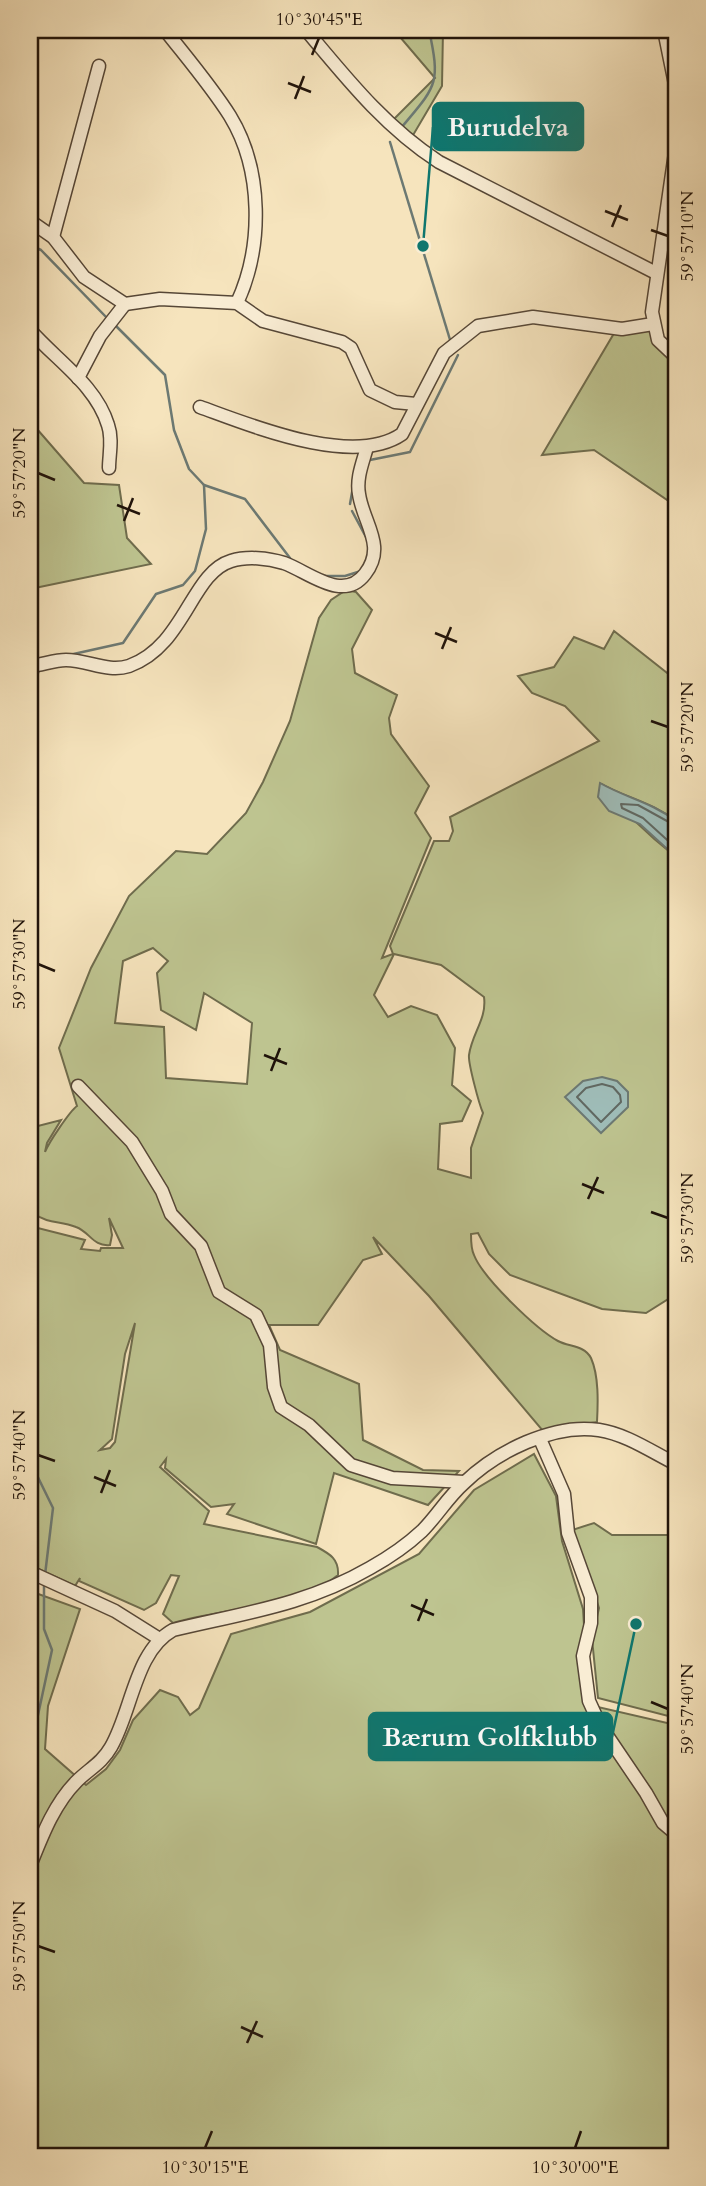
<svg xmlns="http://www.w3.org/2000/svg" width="706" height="2186" font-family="Cardo,serif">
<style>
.green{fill:#bec490;stroke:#6f6c4d;stroke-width:2;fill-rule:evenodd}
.water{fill:#9fbdb9;stroke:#6c7973;stroke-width:2}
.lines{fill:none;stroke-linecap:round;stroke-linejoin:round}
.shore{stroke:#606862;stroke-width:2}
.stream{stroke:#6c7973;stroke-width:2.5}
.minor-casing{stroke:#564737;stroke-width:15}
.minor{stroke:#f9edd4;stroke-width:12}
.ticks{fill:none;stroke:#20130a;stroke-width:2.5}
.leader{fill:none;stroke:#0f766e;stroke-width:2.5}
.callout-dot{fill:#0f766e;stroke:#f9edd4;stroke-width:2.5}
.callout{fill:#0f766e;stroke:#0f766e;stroke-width:2.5}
.callout-label{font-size:26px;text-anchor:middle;font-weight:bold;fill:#fff}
.neatline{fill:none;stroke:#20130a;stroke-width:2.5}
.ticks-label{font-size:18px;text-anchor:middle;fill:#20130a}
</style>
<rect width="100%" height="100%" fill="#f6e4bd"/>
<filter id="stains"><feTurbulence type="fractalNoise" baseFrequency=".00286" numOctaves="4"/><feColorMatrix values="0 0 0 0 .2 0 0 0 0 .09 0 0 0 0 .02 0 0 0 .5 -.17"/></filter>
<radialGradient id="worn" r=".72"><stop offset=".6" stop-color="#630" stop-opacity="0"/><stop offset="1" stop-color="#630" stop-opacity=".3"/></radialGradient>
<g class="green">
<polygon points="394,30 443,30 442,86 409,142 389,124 435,78"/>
<polygon points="653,324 676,357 676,506 594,450 542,455 616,330"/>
<polygon points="30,421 84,483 119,485 127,538 151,564 30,589"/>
<path d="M346,590L356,592L372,610L352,649L355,673L397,695L389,718L391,734L429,786L415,813L431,838L382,958L393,954L390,946L434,841H449L453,831L450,817L599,741L565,706L532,693L518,676L554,667L574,637L604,649L614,631L676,680V821C652,802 626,798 600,783C623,811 647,834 676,857V1302L670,1298L646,1313L602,1309L510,1275L489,1254L478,1233L471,1234C471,1240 471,1249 474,1255C483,1278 536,1329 558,1341C569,1347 584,1345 591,1358C599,1376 598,1403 597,1422L543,1431L429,1296L373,1237L382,1254L363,1260L318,1325H269L280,1350L359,1384L363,1440L423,1470L459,1471L428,1505L334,1473L316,1544L227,1514L234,1504L211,1507L165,1468L166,1459L160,1467L209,1511L204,1524L317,1547C330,1554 339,1559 338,1575C299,1607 221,1608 173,1623L163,1614L179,1576L171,1575L156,1603L144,1610L79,1581L80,1578L75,1586L30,1565V1226L85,1240L81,1249L100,1251L101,1248H123L109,1218L112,1235L110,1245C93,1247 90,1232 76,1227C59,1220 50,1225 33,1213V1199L30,1211V1125L38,1126L61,1120L47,1143L45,1152C49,1142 70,1111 77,1106L59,1048L91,968L129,896L176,851L207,854L246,813L263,782L290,721L319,618L331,600ZM153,948L168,961L157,973L161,1010L196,1030L204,993L252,1023L247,1084L166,1078L164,1027L115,1023L123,961ZM394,954L441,965L484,997C487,1019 472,1033 469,1055C468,1063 479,1104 483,1113L471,1148V1178L438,1169L440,1124L462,1121L471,1101L452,1085L455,1048L437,1015L411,1006L388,1017L374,995ZM135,1323L115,1442L110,1448L100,1450L112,1439L125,1354Z"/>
<polygon points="534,1454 556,1496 562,1541 583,1609 589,1705 676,1725 676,2156 30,2156 30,1591 80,1609 48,1706 45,1749 86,1785 106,1769 120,1750 133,1720 160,1690 178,1697 190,1715 199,1708 231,1634 310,1612 419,1554 474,1490"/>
<polygon points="594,1523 612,1535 676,1535 676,1718 598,1698 592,1639 599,1608 585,1564 569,1531"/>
</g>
<g class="water">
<path d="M600,783C626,798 651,802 676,821V857L640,824L609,811L598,797Z"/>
<polygon points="602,1077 617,1081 628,1092 628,1107 601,1133 565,1097 583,1081"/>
</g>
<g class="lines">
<g class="shore">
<polyline points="676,826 638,805 621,804 622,808 643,818 676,848"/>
<polygon points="602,1084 613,1087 620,1095 621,1102 601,1122 577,1097 586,1088"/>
</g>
<g class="stream">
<path d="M401,128C436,86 441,85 429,30"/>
<polyline points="390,142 451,343"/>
<polyline points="30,245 41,250 108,319"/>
<polyline points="370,460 410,452 458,355"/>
<polyline points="204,485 245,499 293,562"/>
<polyline points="350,504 353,487"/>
<polyline points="352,511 367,539"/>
<polyline points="323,576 345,576 361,571"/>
<polyline points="69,655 123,643 156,594 183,585 195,571 206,529 204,485 189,469 174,430 165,375 113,323"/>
<polyline points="30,705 39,669"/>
<polyline points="30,1461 53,1508 45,1575"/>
<polyline points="30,1752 52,1650 44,1629 44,1582"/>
</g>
<g class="minor-casing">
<g id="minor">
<path d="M165,30C187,58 211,86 230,116C263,170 263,247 237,303"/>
<path d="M306,30C347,79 385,127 439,162L656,273"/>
<polyline points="664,30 676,89"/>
<polyline points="676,146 652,312 658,340 676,357"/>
<polyline points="30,221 53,237 84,277 125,304 160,299 237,303 263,321 342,342 351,348 370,390 395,402 416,404"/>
<polyline points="53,237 99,66"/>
<path d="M30,330C56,360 96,385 108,425C113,439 109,455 109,468"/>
<polyline points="78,378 100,336 125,304"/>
<path d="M200,407C250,425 353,468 402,434L444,353L478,326L533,317L622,329L653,324"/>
<path d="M30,666C42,665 54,660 66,660C88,660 108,673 129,666C185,646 191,573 231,561C247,556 268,558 284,563C309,572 343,603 365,574C387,546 363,523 359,494C356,478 363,462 367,447"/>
<polyline points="78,1086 132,1142 162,1191 171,1214 201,1246 219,1292 256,1315 270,1345 274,1387 281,1407 309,1425 351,1465 392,1478 464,1482"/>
<polyline points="540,1439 564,1494 568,1533 591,1597 591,1623 583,1656 589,1701 600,1725 646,1793 663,1823 676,1834"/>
<polyline points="30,1572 115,1611 158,1638"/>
<path d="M30,1866C42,1836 54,1804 77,1781C89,1769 102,1763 111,1747C132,1711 135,1651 173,1630C244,1613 306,1605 370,1568C388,1558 407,1545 422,1531C437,1516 448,1497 464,1483C496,1452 553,1423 599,1430C626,1434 652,1452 676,1464"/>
</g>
</g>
<use href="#minor" class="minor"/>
</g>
<path class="ticks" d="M312,55L319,38M288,83L311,92M295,99L304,76M605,211L628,220M612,227L621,205M651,230L668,236M38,473L55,480M117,505L140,514M124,521L133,498M435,633L457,642M442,649L451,627M651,721L668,727M38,964L55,971M264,1055L287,1064M271,1071L280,1048M582,1184L604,1193M588,1199L598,1177M651,1212L668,1218M38,1455L55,1461M94,1477L116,1486M101,1493L110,1470M411,1605L434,1615M418,1621L427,1599M651,1702L668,1709M38,1946L55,1952M241,2027L263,2037M247,2043L257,2021M205,2148L212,2131M575,2148L581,2131"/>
<path class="leader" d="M423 246L433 127M636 1624L612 1737"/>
<g class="callout-dot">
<circle cx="423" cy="246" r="7"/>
<circle cx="636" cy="1624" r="7"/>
</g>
<g class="callout">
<rect x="433" y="103" width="150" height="47" rx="7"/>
<rect x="369" y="1713" width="243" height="47" rx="7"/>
</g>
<g class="callout-label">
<text x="508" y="136">Burudelva</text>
<text x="490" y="1746">Bærum Golfklubb</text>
</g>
<rect width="706" height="2186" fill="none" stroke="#f6e4bd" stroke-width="77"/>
<rect x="38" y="38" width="630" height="2110" class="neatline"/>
<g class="ticks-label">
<text x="319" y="25">10°30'45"E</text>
<text transform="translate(687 236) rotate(-90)" y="6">59°57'10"N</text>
<text transform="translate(19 473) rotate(-90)" y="6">59°57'20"N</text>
<text transform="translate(687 727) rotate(-90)" y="6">59°57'20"N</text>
<text transform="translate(19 964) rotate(-90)" y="6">59°57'30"N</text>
<text transform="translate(687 1218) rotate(-90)" y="6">59°57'30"N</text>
<text transform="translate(19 1455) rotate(-90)" y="6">59°57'40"N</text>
<text transform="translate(687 1709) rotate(-90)" y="6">59°57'40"N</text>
<text transform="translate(19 1946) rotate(-90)" y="6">59°57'50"N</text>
<text x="205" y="2173">10°30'15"E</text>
<text x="575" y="2173">10°30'00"E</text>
</g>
<rect width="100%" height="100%" filter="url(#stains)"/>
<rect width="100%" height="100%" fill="url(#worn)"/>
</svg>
